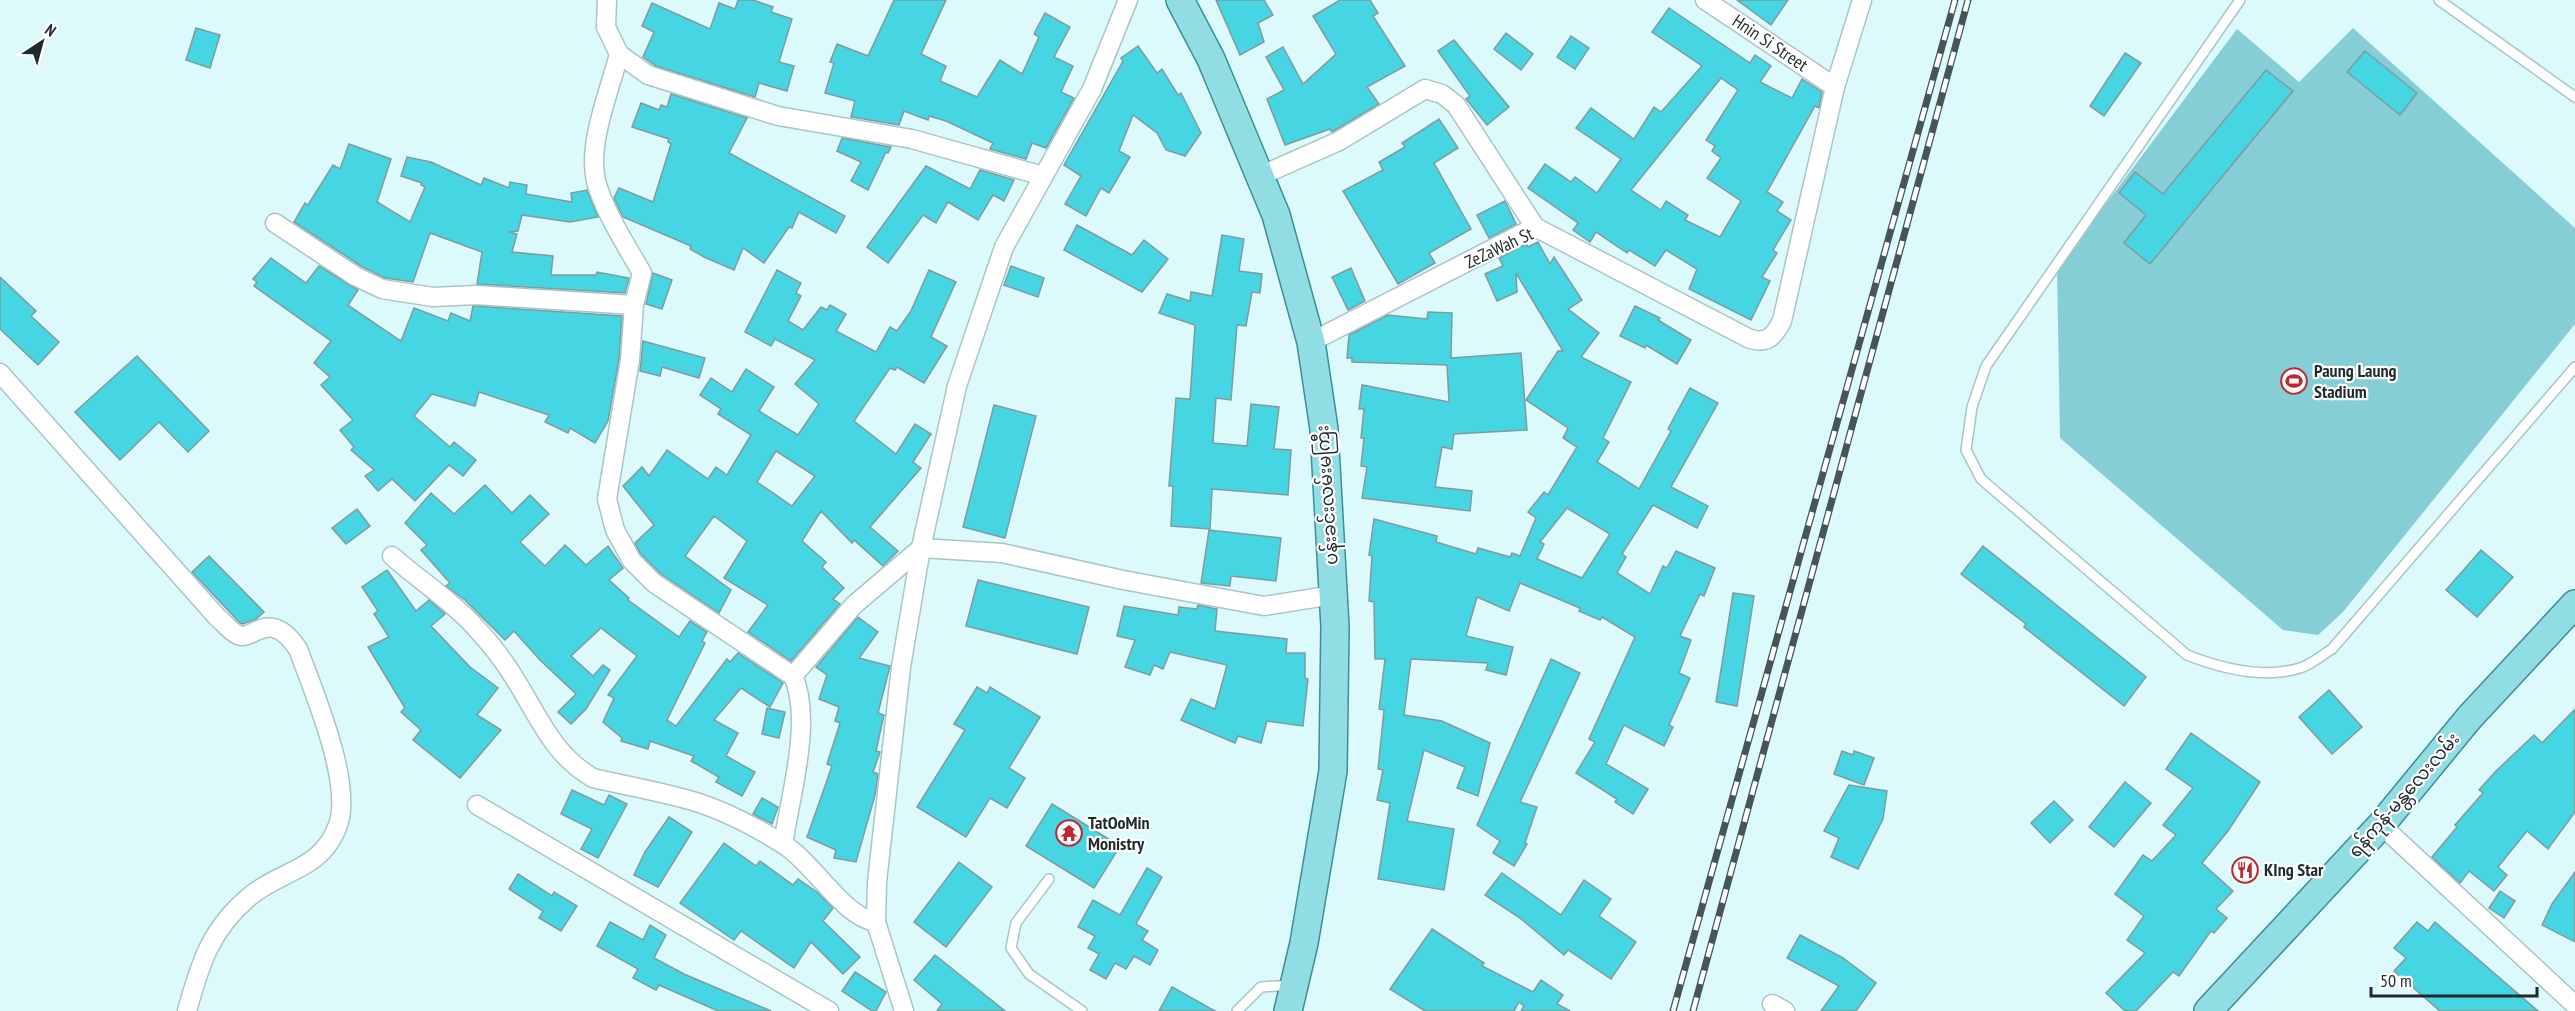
<svg xmlns="http://www.w3.org/2000/svg" width="2575" height="1011" font-family="'PT Sans Narrow','Noto Sans Myanmar',sans-serif">
<style>
.green{fill:#85ced6}
.building{fill:#46d5e2;stroke:#809b9e;stroke-width:1.5;fill-rule:evenodd}
.lines{fill:none;stroke-linecap:round;stroke-linejoin:round}
.lane-casing{stroke:#a9c5c8;stroke-width:12}
.street-casing{stroke:#a9c5c8;stroke-width:21}
.primary-casing{stroke:#3a8f98;stroke-width:30}
.lane{stroke:#fff;stroke-width:9}
.street{stroke:#fff;stroke-width:18}
.primary{stroke:#91dde4;stroke-width:27}
.rail-casing{stroke:#465557;stroke-width:7}
.rail{stroke:#fff;stroke-width:4.5;stroke-dasharray:14;stroke-linecap:butt}
.labels{text-anchor:middle;stroke-width:4.5;stroke-linejoin:round;paint-order:stroke}
.street-label{font-size:18px;fill:#1f2a2c;stroke:#fff}
.poi-label{font-size:18px;font-weight:bold;fill:#1f2a2c;stroke:#fff;text-anchor:start}
</style>
<rect width="100%" height="100%" fill="#dcf9fc"/>
<polygon class="green" points="2353,28 2575,228 2575,324 2343,612 2318,635 2283,630 2060,438 2057,269 2237,29 2299,82"/>
<g class="building">
<polygon points="738,0 753,0 773,7 771,12 792,19 779,62 794,66 787,91 759,83 755,97 656,66 643,57 654,32 642,26 652,3 710,29 719,3 735,9"/>
<polygon points="894,0 946,0 921,54 946,66 940,81 977,97 1000,60 1022,74 1039,37 1034,34 1045,13 1070,27 1054,57 1073,66 1061,92 1074,98 1046,148 1032,143 1026,159 990,149 993,143 946,121 929,116 928,120 904,111 899,125 851,117 855,101 825,93 834,63 830,62 837,44 868,56"/>
<polygon points="1216,0 1264,0 1273,15 1258,23 1264,42 1240,55"/>
<polygon points="1340,0 1370,0 1378,13 1373,16 1405,66 1367,87 1379,104 1332,132 1330,129 1285,145 1267,99 1284,90 1266,57 1283,47 1303,84 1336,54 1313,16"/>
<polygon points="1737,0 1788,0 1771,25"/>
<path d="M1669,8L1750,63L1755,55L1771,66L1760,82L1792,98L1802,79L1822,92L1819,108L1815,106L1767,192L1783,202L1777,211L1791,220L1773,250L1777,253L1762,277L1770,281L1751,320L1689,289L1697,269L1666,250L1655,266L1629,250L1627,253L1596,232L1590,242L1573,230L1578,223L1528,188L1545,164L1571,182L1575,177L1597,193L1621,159L1576,128L1591,108L1634,139L1654,107L1661,112L1702,66L1652,32ZM1721,78L1738,90L1706,140L1715,146L1712,151L1721,158L1707,178L1741,201L1720,237L1685,220L1688,215L1666,201L1661,210L1631,190Z"/>
<polygon points="196,28 220,35 210,68 186,60"/>
<polygon points="1506,33 1533,54 1521,70 1494,49"/>
<polygon points="1571,36 1589,48 1575,69 1557,57"/>
<polygon points="1454,40 1509,107 1487,125 1466,99 1470,96 1438,51"/>
<polygon points="1138,46 1157,73 1162,69 1178,95 1181,93 1201,133 1185,156 1166,150 1157,133 1133,115 1119,151 1130,157 1109,193 1101,188 1086,216 1065,204 1081,176 1064,165 1123,61 1121,58"/>
<polygon points="2365,51 2417,93 2400,115 2347,72"/>
<polygon points="2125,53 2141,63 2104,116 2090,106"/>
<polygon points="2266,70 2293,91 2150,264 2124,243 2146,215 2119,193 2135,172 2163,194"/>
<polygon points="671,94 747,118 729,153 845,216 836,233 799,212 792,228 789,227 764,263 743,248 734,270 704,257 690,249 691,246 623,217 614,198 619,188 653,202 671,144 668,142 669,139 632,127 641,103 659,110 661,105 667,107"/>
<polygon points="1439,119 1458,148 1434,163 1471,229 1429,253 1435,263 1398,284 1343,191 1383,170 1379,162 1405,147 1402,143"/>
<polygon points="842,138 891,147 888,153 886,152 868,190 851,181 861,162 837,151"/>
<polygon points="349,144 391,159 377,202 410,222 425,187 421,185 422,183 401,176 407,157 431,162 481,185 484,178 509,188 510,182 527,185 526,194 572,202 571,193 587,190 598,217 570,222 522,215 518,231 509,232 517,234 512,252 553,256 551,275 596,275 597,272 629,278 625,293 477,284 482,252 430,233 413,282 385,278 361,266 294,222 305,203 308,205 333,165 340,169"/>
<polygon points="926,166 970,189 980,170 1014,180 1004,201 993,195 978,220 948,202 936,223 923,215 888,263 867,247"/>
<polygon points="1505,201 1516,224 1489,238 1477,215"/>
<polygon points="1077,225 1132,255 1144,240 1168,259 1142,292 1064,250"/>
<polygon points="1222,235 1244,239 1239,271 1262,274 1260,293 1252,292 1246,326 1237,325 1231,400 1216,398 1213,443 1247,446 1251,404 1279,407 1274,449 1291,450 1288,495 1212,489 1210,529 1171,526 1173,486 1169,486 1176,398 1190,399 1195,325 1159,313 1167,294 1190,301 1191,292 1212,296"/>
<path d="M1538,242L1550,264L1554,257L1582,300L1568,309L1599,333L1581,357L1631,382L1603,438L1609,442L1597,462L1639,489L1671,431L1668,429L1690,388L1718,403L1671,487L1708,506L1697,528L1653,505L1622,554L1626,557L1617,573L1650,594L1663,566L1667,568L1676,551L1715,568L1704,596L1700,594L1680,636L1691,640L1679,673L1690,678L1669,725L1673,727L1664,746L1624,725L1606,764L1648,789L1633,814L1615,802L1617,799L1576,773L1595,742L1589,739L1635,637L1602,617L1600,620L1579,611L1580,608L1520,583L1509,611L1477,597L1466,636L1513,647L1506,675L1486,670L1488,663L1411,659L1404,715L1442,721L1490,743L1478,796L1457,788L1465,767L1424,750L1407,821L1454,829L1444,890L1378,879L1390,803L1377,800L1383,770L1378,769L1384,710L1379,709L1385,659H1375L1374,602L1369,601L1372,556L1369,555L1374,519L1437,536L1436,542L1476,554L1478,548L1510,557L1512,553L1520,556L1536,518L1528,512L1544,492L1548,495L1577,447L1563,438L1568,428L1526,400L1558,351H1563L1516,273L1517,292L1497,301L1485,274L1503,266L1499,258L1526,244L1528,247ZM1567,508L1610,534L1582,578L1537,559L1544,544L1540,542Z"/>
<polygon points="271,258 306,283 319,266 358,290 348,305 401,341 414,308 448,321 451,313 470,321 473,306 476,306 622,316 619,359 608,421 595,443 570,428 568,433 545,422 549,415 479,392 475,406 432,394 414,416 450,447 454,442 476,460 463,476 449,465 415,501 392,479 378,491 365,476 374,470 351,450 354,447 340,430 353,420 321,385 330,377 314,363 331,341 254,286 257,282 253,279"/>
<polygon points="1011,266 1044,278 1038,297 1004,285"/>
<polygon points="1351,268 1365,301 1348,310 1332,277"/>
<path d="M777,270L801,283L796,293L801,296L788,321L803,330L821,307L827,310L830,305L846,314L836,331L876,352L890,327L897,331L911,311L929,270L956,282L931,337L947,346L924,383L897,367L895,370L890,368L854,421L896,454L915,424L931,434L913,462L921,468L870,527L898,551L883,566L854,540L852,543L821,511L802,541L826,562L822,567L844,588L833,599L840,604L791,661L748,632L768,605L724,578L747,541L714,516L685,556L731,590L719,613L661,574L640,553L635,543L654,525L623,486L642,467L649,476L667,450L708,479L716,467L727,475L751,435L718,414L721,409L700,395L711,378L732,392L746,369L774,387L759,411L798,435L819,404L795,384L815,360L775,339L771,346L745,332ZM776,451L815,476L792,506L757,482Z"/>
<polygon points="653,273 672,280 662,309 646,304"/>
<polygon points="0,277 36,311 31,316 59,342 38,365 0,329"/>
<polygon points="1635,306 1660,318 1658,320 1691,340 1677,364 1646,345 1645,348 1620,336"/>
<polygon points="1428,312 1452,313 1451,358 1521,353 1527,430 1454,434 1452,449 1442,447 1435,487 1472,491 1470,511 1362,498 1367,467 1361,466 1364,438 1361,438 1364,409 1359,409 1362,385 1449,402 1447,365 1352,362 1352,358 1347,358 1349,335 1388,315 1427,319"/>
<polygon points="643,341 705,358 699,378 662,367 660,376 640,371"/>
<polygon points="137,356 209,431 188,452 159,422 120,460 75,412"/>
<polygon points="994,405 1036,416 1005,538 963,527"/>
<polygon points="485,485 512,513 530,495 549,514 520,542 545,566 565,545 586,565 608,546 623,568 609,580 629,598 628,600 679,637 690,621 707,632 702,641 705,643 667,720 676,726 727,659 730,662 738,653 783,683 770,707 741,688 714,720 738,733 726,756 755,772 742,796 716,782 719,777 691,761 694,756 650,741 648,749 621,741 622,738 603,722 614,698 608,695 637,656 601,628 571,656 593,676 603,665 610,670 586,709 571,724 558,712 576,694 540,660 514,631 505,640 465,600 446,586 450,583 421,550 427,545 405,523 431,493 454,514"/>
<polygon points="357,509 370,526 346,544 332,528"/>
<polygon points="1209,530 1281,538 1276,581 1231,576 1230,586 1201,583"/>
<polygon points="1983,546 2146,677 2124,706 2024,627 2026,624 1961,574"/>
<polygon points="2481,550 2513,577 2477,617 2446,590"/>
<polygon points="209,556 264,612 256,619 243,624 240,623 192,572"/>
<polygon points="387,570 416,611 429,600 445,614 431,626 470,667 498,688 477,715 501,730 460,778 413,740 421,730 401,712 405,708 368,647 389,637 374,614 378,611 362,587"/>
<polygon points="978,580 1089,607 1077,654 966,626"/>
<polygon points="1733,593 1754,596 1737,706 1716,702"/>
<polygon points="1198,605 1217,609 1215,631 1287,639 1286,653 1305,653 1305,678 1308,679 1303,726 1267,721 1261,743 1238,736 1235,743 1181,720 1191,699 1215,709 1227,665 1170,652 1163,669 1154,665 1150,675 1125,667 1135,640 1117,636 1124,606 1178,615 1179,607 1197,609"/>
<polygon points="858,617 878,632 859,658 890,666 878,713 884,715 876,751 880,752 873,772 878,774 875,795 856,862 834,858 836,850 807,837 832,766 827,764 840,723 835,721 839,707 819,699 827,675 816,667"/>
<polygon points="1551,659 1580,673 1520,802 1537,807 1525,843 1527,844 1514,866 1493,853 1500,841 1477,825"/>
<polygon points="977,687 987,693 990,687 1040,717 1009,768 1025,778 1007,808 990,798 966,837 917,807 965,730 954,724"/>
<polygon points="2329,690 2362,727 2332,754 2299,717"/>
<polygon points="767,708 785,712 779,738 762,734"/>
<polygon points="2575,709 2575,812 2548,849 2527,831 2498,867 2507,875 2494,891 2469,871 2460,883 2432,857 2457,827 2455,825 2483,793 2479,790 2495,772 2534,735 2542,743"/>
<polygon points="2191,733 2260,782 2228,831 2202,863 2233,891 2216,909 2227,918 2214,933 2211,931 2179,976 2173,972 2136,1011 2125,1011 2106,993 2145,953 2127,940 2144,916 2115,894 2143,855 2152,861 2176,835 2163,825 2193,788 2166,769"/>
<polygon points="1842,751 1853,755 1854,751 1874,758 1864,785 1834,774"/>
<polygon points="2125,782 2151,803 2114,847 2089,827"/>
<polygon points="1849,785 1887,791 1883,819 1858,869 1831,857 1839,838 1824,831"/>
<polygon points="572,790 604,805 609,795 627,804 598,858 581,849 592,829 561,814"/>
<polygon points="762,798 778,807 772,824 753,814"/>
<polygon points="2054,801 2073,820 2050,843 2031,823"/>
<polygon points="1052,804 1120,846 1094,888 1026,846"/>
<polygon points="669,817 692,832 658,887 634,875 645,852"/>
<polygon points="724,843 756,866 760,861 793,885 798,879 817,892 833,908 823,921 860,957 843,974 811,942 794,968 741,931 734,940 680,903"/>
<polygon points="959,862 992,887 946,947 914,922"/>
<polygon points="1147,868 1162,877 1136,924 1148,931 1142,940 1158,950 1150,965 1134,956 1126,969 1115,963 1106,979 1090,970 1099,954 1088,948 1095,936 1078,927 1093,900 1120,915"/>
<polygon points="2575,872 2575,942 2542,925 2552,904"/>
<polygon points="1502,873 1561,915 1584,880 1611,899 1599,916 1636,942 1611,979 1568,950 1564,955 1520,918 1485,895"/>
<polygon points="518,874 552,896 554,892 577,906 561,931 539,918 543,911 509,889"/>
<polygon points="2500,891 2515,901 2504,918 2489,908"/>
<polygon points="610,922 643,940 650,925 666,935 654,958 684,974 771,1011 718,1011 659,985 656,990 633,978 638,969 597,946"/>
<polygon points="2417,922 2428,931 2435,922 2538,1011 2440,1011 2394,971 2406,958 2394,948"/>
<polygon points="1432,929 1484,963 1482,966 1533,992 1541,980 1563,995 1557,1004 1570,1011 1521,1011 1524,1006 1519,1002 1514,1011 1425,1011 1390,989"/>
<polygon points="1800,935 1843,958 1876,983 1856,1011 1821,1011 1839,986 1787,958"/>
<polygon points="935,955 1005,1011 937,1011 942,1004 914,980"/>
<polygon points="855,972 886,992 876,1011 872,1011 842,991"/>
<polygon points="1172,987 1215,1011 1159,1011"/>
</g>
<g class="lines">
<g class="lane-casing">
<g id="lane">
<path d="M2240,0L1986,366L1972,407L1966,450L1981,479L2187,655C2220,668 2264,679 2300,668C2311,665 2322,655 2332,649L2575,367"/>
<polyline points="2439,0 2575,97"/>
<polyline points="1049,879 1016,923 1011,948 1029,974 1082,1011"/>
<polyline points="1237,1011 1261,987 1292,985"/>
</g>
</g>
<g class="street-casing">
<g id="street">
<polyline points="607,0 606,27 619,54 648,75 778,116 912,139 1043,176"/>
<polyline points="1705,0 1835,87"/>
<path d="M619,54C610,90 587,144 596,181C603,209 627,247 642,273L634,305L630,360L607,499L615,530L632,561L654,583L793,676C813,719 790,798 783,844"/>
<polyline points="1260,176 1339,141 1425,89 1442,94 1456,105 1535,227"/>
<polyline points="275,223 355,276 382,289 433,297 476,295 634,305"/>
<path d="M1311,342L1535,227L1750,339C1768,344 1774,336 1782,321L1835,87L1862,0"/>
<path d="M0,373L217,617C223,622 231,632 238,635C253,642 269,606 298,649C313,690 353,783 338,825C322,871 280,870 249,897C210,930 200,964 187,1011"/>
<path d="M392,556C419,580 452,601 476,628C490,643 505,662 515,679C539,717 553,755 593,778C627,786 663,792 696,802C725,811 757,828 783,844C815,864 843,917 876,922"/>
<polyline points="793,676 854,605 921,548 1002,553 1123,580 1264,606 1333,595"/>
<polyline points="477,805 829,1011"/>
<polyline points="2381,825 2575,1005"/>
<polyline points="1772,1004 1785,1011"/>
<polyline points="904,1011 876,922 877,882 901,667 921,548 957,386 1004,247 1092,89 1128,0"/>
</g>
</g>
<g class="primary-casing">
<g id="primary">
<polyline points="1180,0 1211,59 1276,215 1311,342 1324,429 1335,627 1333,771 1304,943 1288,1011"/>
<polyline points="2208,1011 2381,825 2469,718 2575,604"/>
</g>
</g>
<use href="#lane" class="lane"/>
<use href="#street" class="street"/>
<use href="#primary" class="primary"/>
<g class="rail-casing">
<g id="rail">
<polyline points="1673,1011 1955,0"/>
<polyline points="1693,1011 1968,0"/>
</g>
</g>
<use href="#rail" class="rail"/>
</g>
<defs>
<g id="stadium-ring" transform="scale(1.35)"><circle r="9.5" fill="#fff" stroke="#ba2a30" stroke-width="1.5"/><path d="M0-5a6.5 5 0 1 0 0 10a6.5 5 0 1 0 0-10ZM-3.5-1.8h7v3.6h-7Z" fill="#ba2a30"/></g>
<g id="temple-ring" transform="scale(1.35)"><circle r="9.5" fill="#fff" stroke="#ba2a30" stroke-width="1.5"/><path d="M0-6L5-2H3V0L6.5 2.5H4V6H1.5V3h-3V6H-4V2.5H-6.5L-3 0V-2H-5Z" fill="#ba2a30"/></g>
<g id="restaurant-ring" transform="scale(1.35)"><circle r="9.5" fill="#fff" stroke="#ba2a30" stroke-width="1.5"/><path d="M-5-6h1v4h1v-4h1v4h1v-4h1v5L-1.5 .5V6h-2V.5L-5-1ZM5-6V6H3V1.5H1.5Q1.5-4 5-6Z" fill="#ba2a30"/></g>
</defs>
<g fill-rule="evenodd">
<use href="#stadium-ring" x="2294" y="381"/>
<use href="#temple-ring" x="1069" y="833"/>
<use href="#restaurant-ring" x="2245" y="870"/>
</g>
<g class="labels">
<g class="street-label">
<text transform="translate(1770 43) rotate(34)" y="6">Hnin Si Street</text>
<text transform="translate(1499 248) rotate(-25)" y="6">ZeZaWah St</text>
<text transform="translate(1327 495) rotate(-94)" y="6">ပန်းခင်းလမ်းမကြီး</text>
<text transform="translate(2404 795) rotate(-49)" y="6">ရန်ကုန်-မန္တလေးလမ်း</text>
</g>
<g class="poi-label">
<text x="2314" y="377">Paung Laung<tspan x="2314" dy="21">Stadium</tspan></text>
<text x="1088" y="829">TatOoMin<tspan x="1088" dy="21">Monistry</tspan></text>
<text x="2264" y="876">KIng Star</text>
</g>
</g>
<g transform="translate(42 42) rotate(36)" stroke="#ffffff" stroke-width="4.5" paint-order="stroke">
<path d="M0-4.5L10 22L0 15L-10 22Z" fill="#1f2a2c"/>
<text y="-9" font-size="16" font-weight="bold" text-anchor="middle" fill="#1f2a2c">N</text>
</g>
<path d="M2371 987v9h166v-9" fill="none" stroke="#1f2a2c" stroke-width="3"/>
<text x="2380" y="987" font-size="18" fill="#1f2a2c" stroke="#ffffff" stroke-width="4.5" paint-order="stroke">50 m</text>
</svg>
